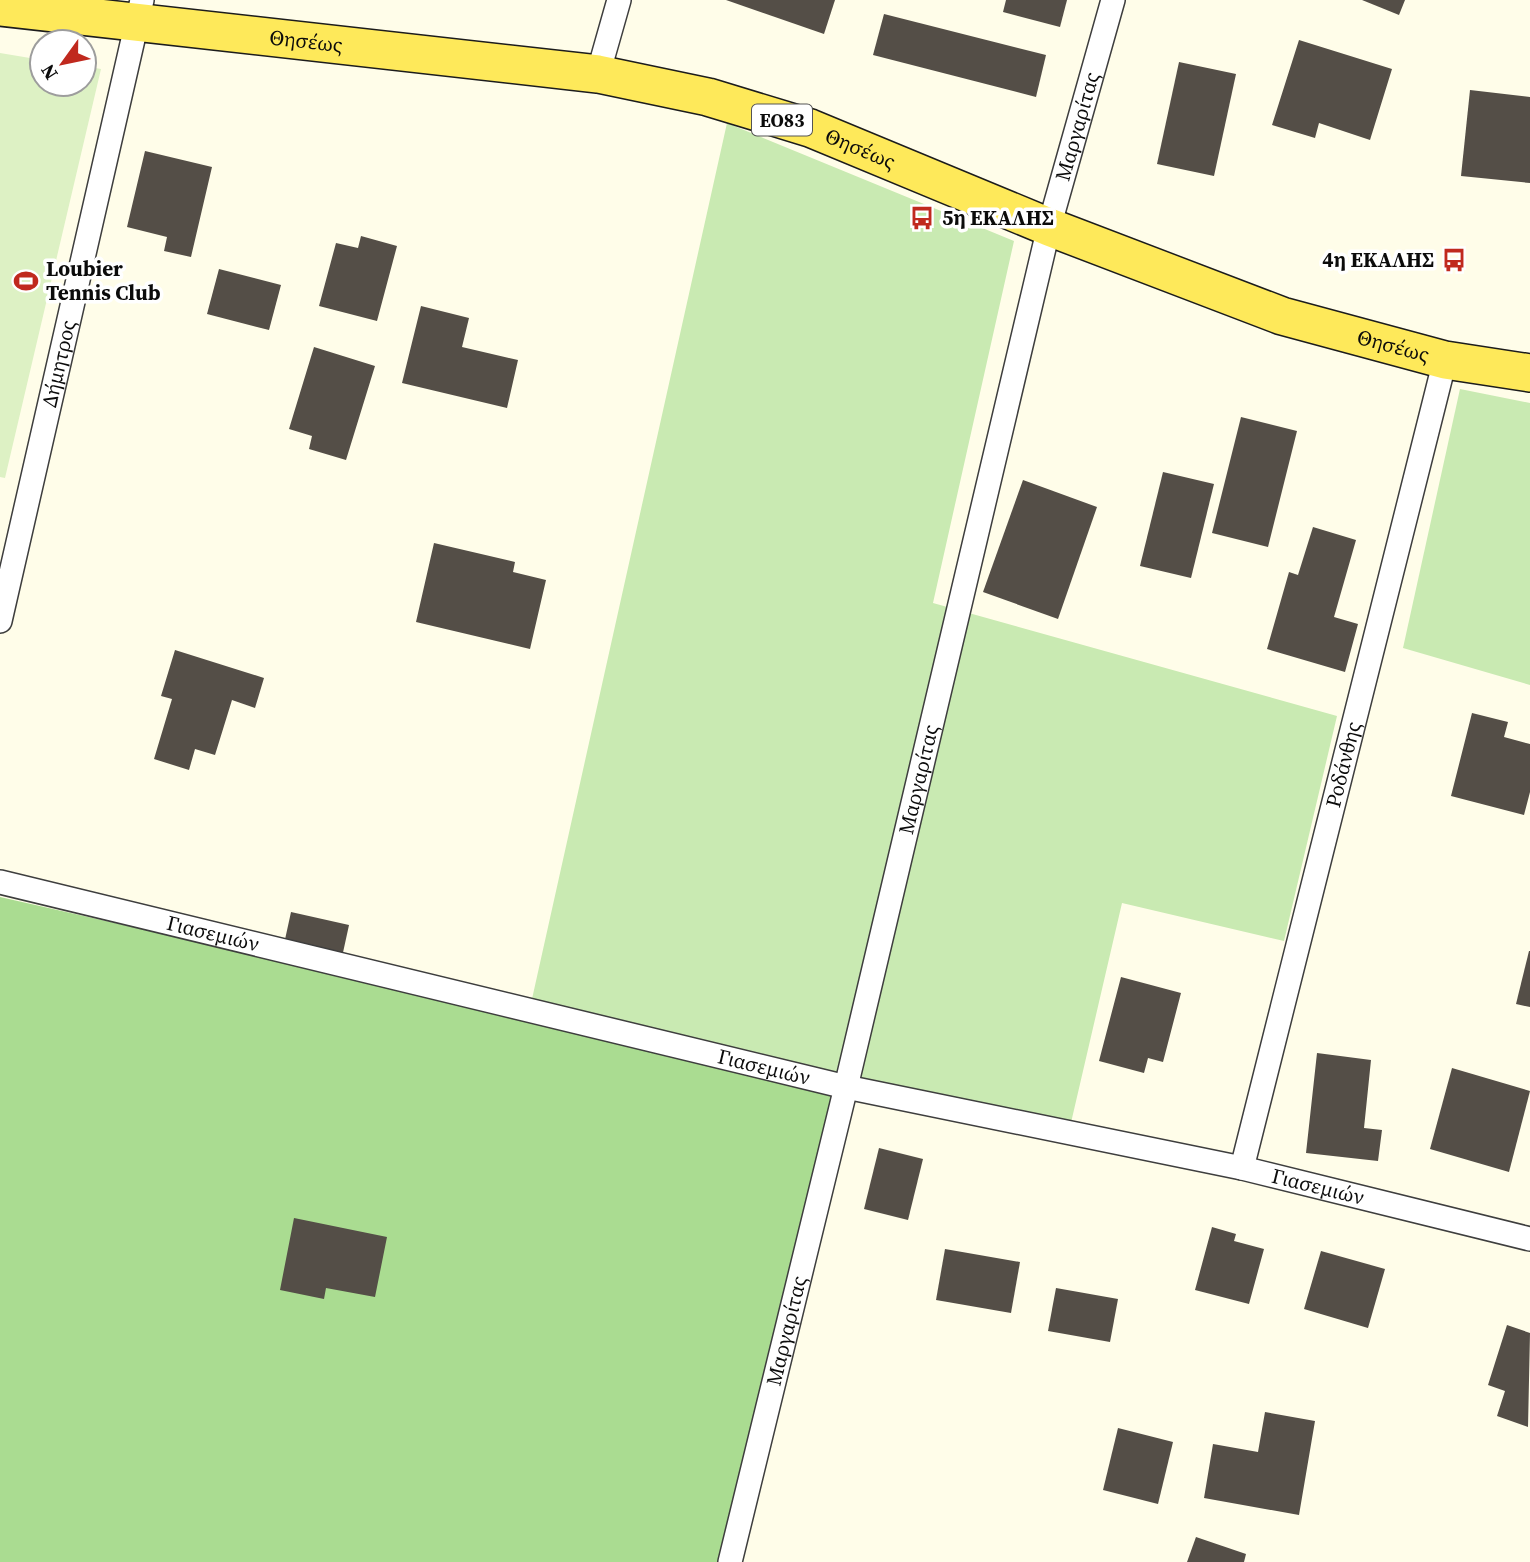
<svg xmlns="http://www.w3.org/2000/svg" width="1530" height="1562" font-family="'Source Serif 4',serif">
<style>
.green{fill:#c9eab2}
.forest{fill:#aadc91}
.pitch{fill:#ddf1c4}
.building{fill:#544e47}
.lines{fill:none;stroke-linecap:round;stroke-linejoin:round}
.street-casing{stroke:#3e3e3e;stroke-width:26}
.primary-casing{stroke:#1c1c1c;stroke-width:40}
.street{stroke:#fff;stroke-width:23}
.primary{stroke:#fee95a;stroke-width:37}
.labels{text-anchor:middle;stroke-width:7;stroke-linejoin:round;paint-order:stroke}
.shield{fill:#fff;stroke:#545454;stroke-width:2}
.shield-label{font-size:19px;font-weight:bold;fill:#0b0b0b}
.street-label{font-size:21px;fill:#0b0b0b;stroke:#fff}
.poi-label{font-size:21px;font-weight:bold;fill:#0b0b0b;stroke:#fff;text-anchor:start}
</style>
<rect width="100%" height="100%" fill="#fffde9"/>
<g class="green">
<polygon points="727,123 1014,241 933,603 1337,716 1284,941 1122,903 1070,1127 859,1081 532,999"/>
<polygon points="1460,389 1530,403 1530,685 1403,648"/>
</g>
<polygon class="forest" points="0,897 848,1089 733,1562 0,1562"/>
<polygon class="pitch" points="0,53 42,60 42,84 84,84 84,66 101,69 5,478 0,477"/>
<g class="building">
<polygon points="726,0 835,0 824,34"/>
<polygon points="1006,0 1067,0 1060,27 1003,12"/>
<polygon points="1362,0 1405,0 1399,15"/>
<polygon points="884,14 1046,55 1036,97 873,55"/>
<polygon points="1299,40 1392,69 1370,140 1319,123 1315,138 1272,125"/>
<polygon points="1179,62 1236,74 1214,176 1157,164"/>
<polygon points="1470,90 1530,97 1530,183 1461,176"/>
<polygon points="145,151 212,167 191,257 164,251 167,237 127,227"/>
<polygon points="361,236 397,246 377,321 319,306 336,243 358,248"/>
<polygon points="219,269 281,285 269,330 207,314"/>
<polygon points="421,306 469,318 462,347 518,360 507,408 402,383"/>
<polygon points="314,347 375,366 346,460 309,449 312,436 289,429"/>
<polygon points="1241,417 1297,431 1268,547 1212,533"/>
<polygon points="1163,472 1214,484 1191,578 1140,566"/>
<polygon points="1023,480 1097,507 1058,619 983,592"/>
<polygon points="1313,527 1356,540 1334,617 1358,624 1345,672 1267,649 1289,572 1298,575"/>
<polygon points="434,543 515,562 513,572 546,580 530,649 416,622"/>
<polygon points="175,650 264,678 255,708 232,700 215,755 195,749 189,770 154,759 172,699 161,696"/>
<polygon points="1472,713 1508,722 1504,737 1530,744 1530,792 1524,815 1451,796"/>
<polygon points="291,912 349,925 342,957 284,944"/>
<polygon points="1529,951 1530,951 1530,1007 1516,1004"/>
<polygon points="1121,977 1181,993 1163,1062 1148,1058 1144,1073 1099,1061"/>
<polygon points="1317,1053 1371,1060 1364,1128 1382,1130 1378,1161 1306,1153"/>
<polygon points="1452,1068 1530,1091 1509,1172 1430,1149"/>
<polygon points="879,1148 923,1159 908,1220 864,1209"/>
<polygon points="294,1218 387,1237 375,1297 326,1288 324,1299 280,1290"/>
<polygon points="1212,1227 1236,1234 1234,1241 1264,1249 1249,1304 1195,1290"/>
<polygon points="945,1249 1020,1262 1011,1313 936,1300"/>
<polygon points="1321,1251 1385,1269 1368,1328 1304,1309"/>
<polygon points="1056,1288 1118,1299 1110,1342 1048,1331"/>
<polygon points="1507,1325 1530,1333 1528,1427 1497,1416 1505,1391 1488,1385"/>
<polygon points="1265,1412 1315,1421 1299,1515 1204,1498 1213,1444 1258,1452"/>
<polygon points="1118,1428 1173,1442 1158,1504 1103,1490"/>
<polygon points="1196,1537 1246,1554 1244,1562 1187,1562"/>
</g>
<g class="lines">
<g class="street-casing">
<g id="street">
<polyline points="598,74 619,0"/>
<path id="s1" d="M0,621L142,0"/>
<path id="s2" d="M0,882L846,1087L1242,1168L1530,1239"/>
<path id="s3" d="M1242,1168L1445,360"/>
<path id="s4" d="M730,1562L846,1087L1049,227L1113,0"/>
</g>
</g>
<g class="primary-casing">
<g id="primary">
<path id="s5" d="M0,7L598,74L708,97L810,128L1049,227L1282,316L1445,360L1530,373"/>
</g>
</g>
<use href="#street" class="street"/>
<use href="#primary" class="primary"/>
</g>
<defs>
<g id="bus-bare" transform="scale(1.89)"><path d="M-5-6H5V4H4V6H2V4H-2V6H-4V4H-5ZM-3.5-4V0h7V-4ZM-3.5 1.2v1.5H-2V1.2ZM2 1.2v1.5H3.5V1.2Z" fill="#c0291e" stroke="#fff" stroke-width="2.5" paint-order="stroke"/></g>
<g id="stadium-bare" transform="scale(1.89)"><path d="M0-5a6.5 5 0 1 0 0 10a6.5 5 0 1 0 0-10ZM-3.5-1.8h7v3.6h-7Z" fill="#c0291e" stroke="#fff" stroke-width="2.5" paint-order="stroke"/></g>
</defs>
<g fill-rule="evenodd">
<use href="#bus-bare" x="922" y="218"/>
<use href="#bus-bare" x="1454" y="260"/>
<use href="#stadium-bare" x="26" y="281"/>
</g>
<g class="labels">
<rect class="shield" x="752" y="104.5" width="60" height="31" rx="5"/>
<g class="shield-label">
<text x="782" y="127">ΕΟ83</text>
</g>
<g class="street-label">
<text dy="7" stroke="none"><textPath href="#s5" startOffset="308">Θησέως</textPath></text>
<text dy="7" stroke="none"><textPath href="#s4" startOffset="1477">Μαργαρίτας</textPath></text>
<text dy="7" stroke="none"><textPath href="#s5" startOffset="875">Θησέως</textPath></text>
<text dy="7" stroke="none"><textPath href="#s5" startOffset="1444">Θησέως</textPath></text>
<text dy="7" stroke="none"><textPath href="#s1" startOffset="264">Δήμητρος</textPath></text>
<text dy="7" stroke="none"><textPath href="#s3" startOffset="416">Ροδάνθης</textPath></text>
<text dy="7" stroke="none"><textPath href="#s4" startOffset="805">Μαργαρίτας</textPath></text>
<text dy="7" stroke="none"><textPath href="#s2" startOffset="219">Γιασεμιών</textPath></text>
<text dy="7" stroke="none"><textPath href="#s2" startOffset="786">Γιασεμιών</textPath></text>
<text dy="7" stroke="none"><textPath href="#s2" startOffset="1353">Γιασεμιών</textPath></text>
<text dy="7" stroke="none"><textPath href="#s4" startOffset="238">Μαργαρίτας</textPath></text>
</g>
<g class="poi-label">
<text x="942" y="225">5η ΕΚΑΛΗΣ</text>
<text x="1434" y="267" text-anchor="end">4η ΕΚΑΛΗΣ</text>
<text x="46" y="276">Loubier<tspan x="46" dy="24">Tennis Club</tspan></text>
</g>
</g>
<g transform="translate(63 63) rotate(237)"><circle r="33" fill="#ffffff" stroke="#9d9d9d" stroke-width="2"/>
<path d="M0-5L12 26L0 18L-12 26Z" fill="#c0291e"/>
<text y="-10" font-size="19" font-weight="bold" text-anchor="middle" fill="#0b0b0b">N</text>
</g>
</svg>
